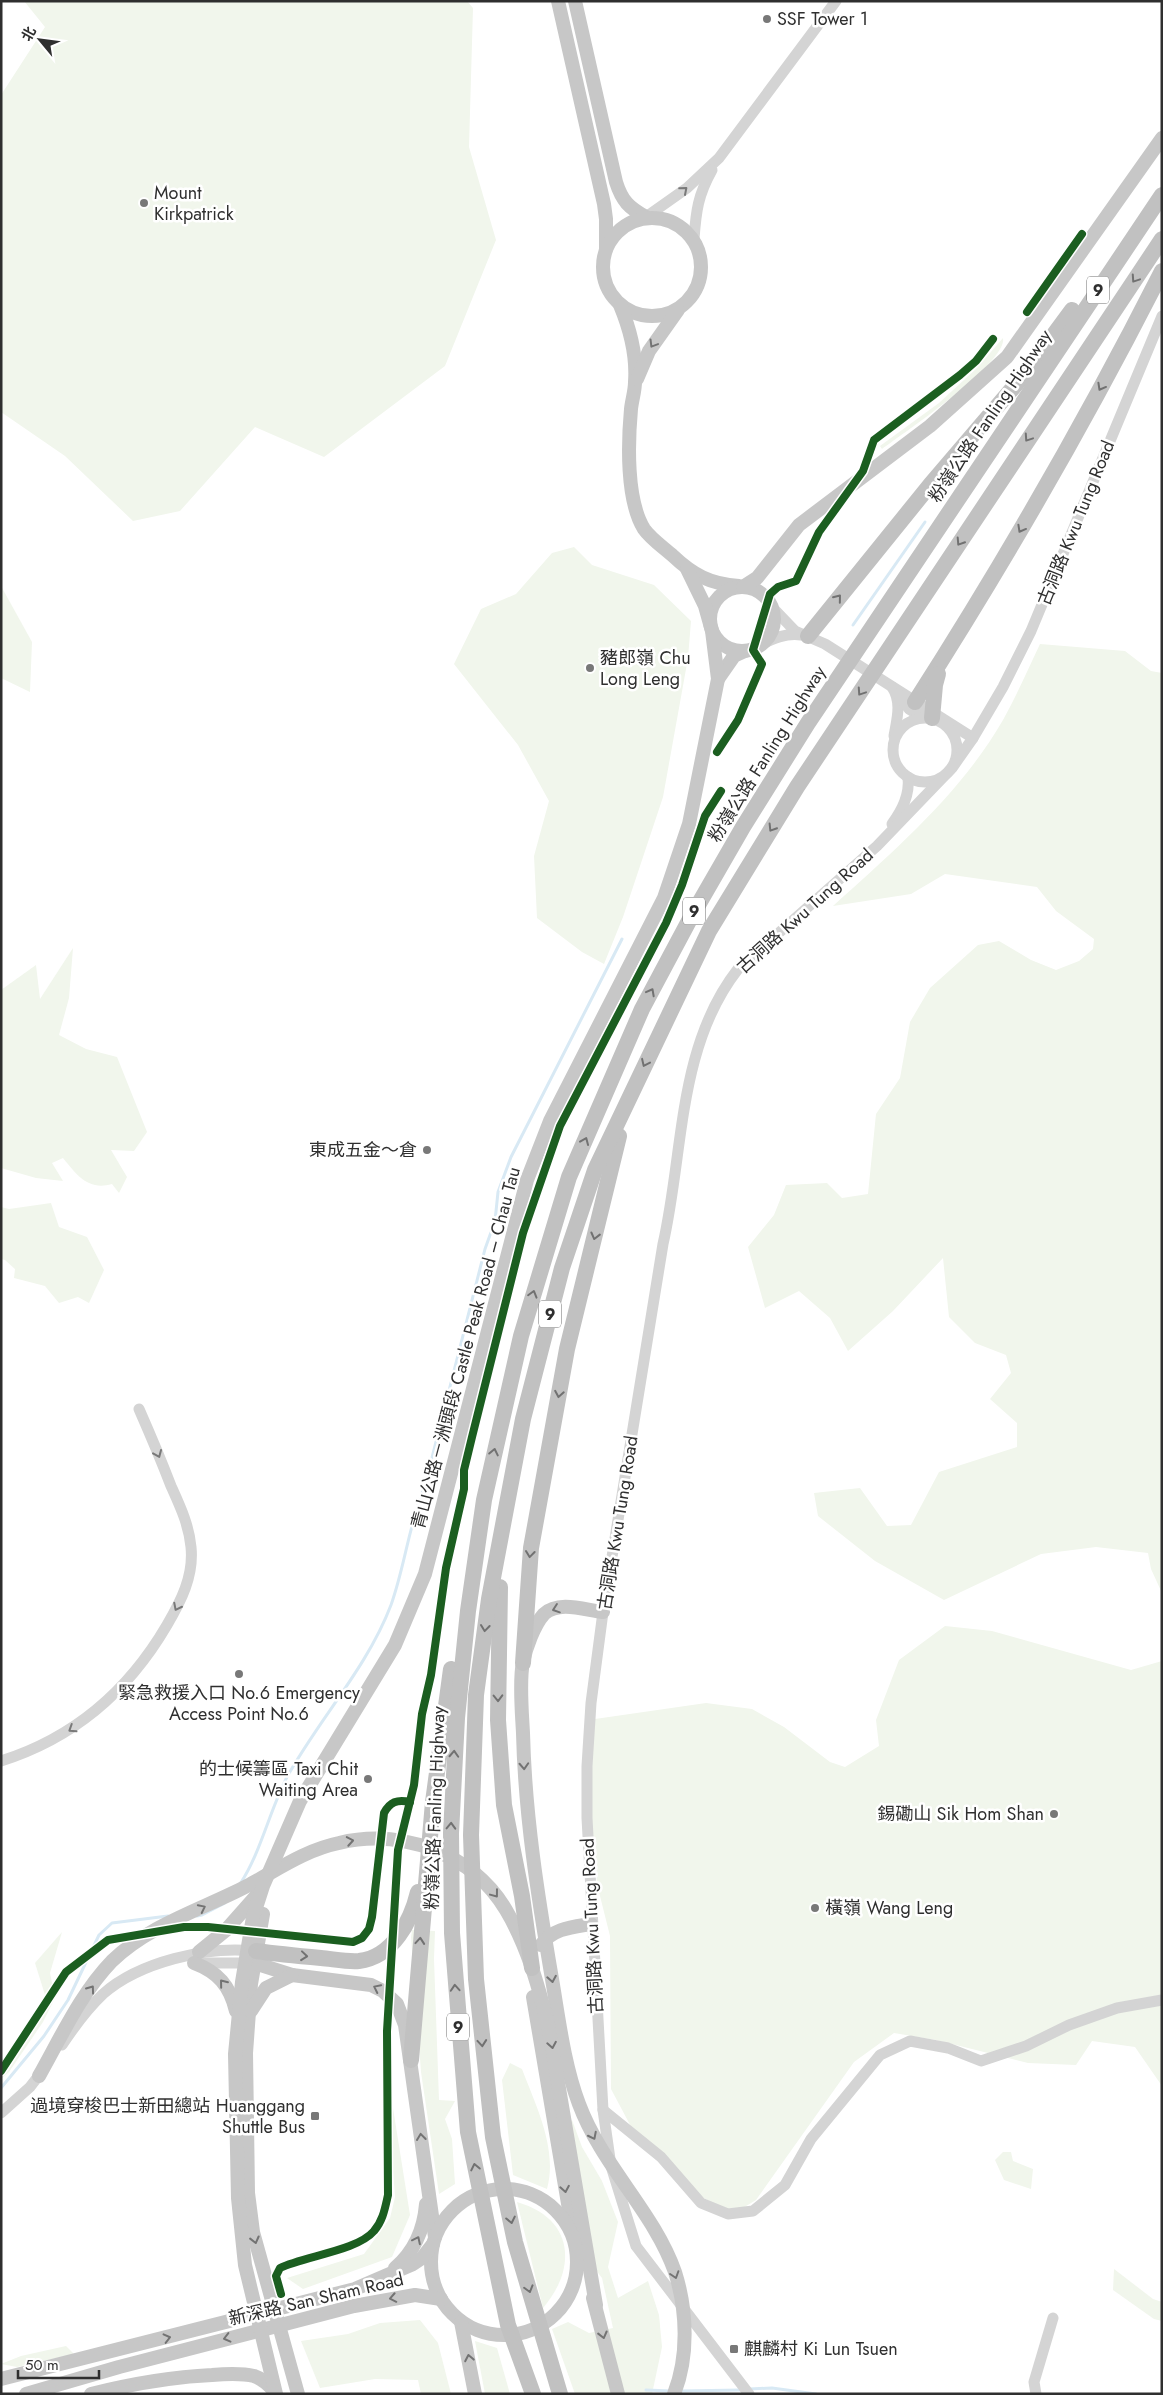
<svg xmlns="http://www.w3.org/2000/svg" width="1163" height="2395" font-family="Jost,'Noto Sans SC',sans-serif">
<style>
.green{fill:#f1f6ec}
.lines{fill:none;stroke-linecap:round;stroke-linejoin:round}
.stream{stroke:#d8e9f4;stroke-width:3}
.minor{stroke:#d4d4d4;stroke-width:11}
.major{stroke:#c7c7c7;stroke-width:14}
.highway{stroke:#c1c1c1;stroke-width:16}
.cycleway-casing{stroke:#fff;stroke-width:11}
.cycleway{stroke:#1b5e20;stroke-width:8}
.oneway{stroke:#797979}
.oneway2{stroke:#717171}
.oneway3{stroke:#737373}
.poi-dot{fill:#787878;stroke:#fff;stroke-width:2}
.labels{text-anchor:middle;stroke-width:5;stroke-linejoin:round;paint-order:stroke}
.shield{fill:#fff;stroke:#6d6d6d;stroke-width:1}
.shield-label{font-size:16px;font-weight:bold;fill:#2f2f2f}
.poi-label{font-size:18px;fill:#2f2f2f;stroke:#fff;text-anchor:start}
.street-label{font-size:18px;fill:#2f2f2f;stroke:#fff}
</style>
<rect width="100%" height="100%" fill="#fff"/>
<g class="green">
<polygon points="24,1 467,1 473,8 469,147 496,240 445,366 324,457 255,427 180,511 133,521 65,456 1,412 1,95 45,27"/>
<path d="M1003,338C1008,362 904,433 882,449L880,446L939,403L977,368Z"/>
<polygon points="574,547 592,565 654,585 691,621 688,658 663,797 623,917 604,964 582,952 537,918 534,856 549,801 518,745 454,664 481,609 516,594 552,553"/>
<polygon points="1,586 32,642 30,692 1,678"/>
<path d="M1040,644L1125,651L1151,671L1162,673V1593L1151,1569L1148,1553L1096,1547L1041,1554L944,1600L875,1561L818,1516L814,1493L860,1488L887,1526L911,1525L939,1472L1017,1447V1423L990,1399L1011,1373L1006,1355L975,1343L949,1317L943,1258L893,1311L848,1351L830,1318L799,1291L765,1308L748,1247L774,1215L786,1185L827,1183L842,1198L868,1194L876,1114L900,1078L910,1022L930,988L978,945L999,941L1031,960L1056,970L1079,961L1093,949L1094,939L1056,911L1037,887L945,874L911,894L833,906C895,850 961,793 1003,720C1017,695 1028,669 1040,644Z"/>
<path d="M73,948L69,998L59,1035L86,1049L117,1057L147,1132L134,1151L111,1150L127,1177L119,1193L112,1184C88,1191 77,1175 63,1158L52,1163L63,1181L36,1178L1,1168V990L36,965L40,999Z"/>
<polygon points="51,1203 59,1227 87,1237 104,1270 89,1303 78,1297 59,1303 45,1286 14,1278 15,1269 5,1260 1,1259 1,1207 9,1209"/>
<polygon points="945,1626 992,1631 1131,1670 1162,1661 1162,2086 1135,2047 1092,2041 1076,2065 1028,2063 936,2040 894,2033 854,2062 756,2200 733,2214 682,2186 637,2138 611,2089 610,1936 597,1884 588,1777 595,1719 706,1703 752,1709 784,1727 830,1762 845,1767 879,1746 876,1720 899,1660"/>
<polygon points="412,1930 435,1931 434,1959 439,2100 455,2101 445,2119 452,2139 455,2184 439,2194 421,2072 411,1937"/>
<polygon points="62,1932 50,1973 55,1998 43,2022 9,2072 1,2079 1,2062 22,2033 45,1995 35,1963"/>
<path d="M510,2063L522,2069C536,2106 558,2149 547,2189L513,2175L502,2080Z"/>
<polygon points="393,2108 410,2215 392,2257 303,2289 287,2278 364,2254 390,2218 395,2197 392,2157"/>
<polygon points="572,2120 582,2147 602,2181 618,2222 608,2267 618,2298 648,2281 659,2315 662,2347 652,2394 575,2394 552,2329 568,2322 589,2333 613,2328 602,2278 586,2257 558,2136"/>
<polygon points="1003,2152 1011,2152 1013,2161 1033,2169 1031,2189 1004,2180 995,2160"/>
<path d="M517,2202C573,2218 578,2267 543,2308Z"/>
<polygon points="1114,2269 1153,2299 1162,2302 1162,2321 1154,2319 1113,2290"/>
<polygon points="420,2320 438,2343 451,2394 421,2394 418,2380 375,2379 320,2388 301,2341 348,2334 380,2323"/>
<polygon points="475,2341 497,2348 510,2394 485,2394"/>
<polygon points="66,2346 74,2354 17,2367 1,2364 21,2356"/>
</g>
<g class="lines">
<g class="stream">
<polyline points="853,625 925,522"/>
<path d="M240,1884C261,1852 269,1812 287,1777C319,1719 367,1668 391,1605C405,1566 409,1524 425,1485L485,1249L495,1221L498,1192L511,1157L622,939"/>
<polyline points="197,1916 202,1915 225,1903"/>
<polyline points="1,2088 44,2036 68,2000 99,1935 112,1923 168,1916"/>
<polyline points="750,2389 772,2388 816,2394"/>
<polyline points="646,2390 671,2391"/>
<polyline points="680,2391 741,2390"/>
</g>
<g class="minor">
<polyline points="646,217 687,188 719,158 836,1"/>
<path d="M694,239C696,211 698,195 712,170"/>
<polyline points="772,607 795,631 825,644 973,738"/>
<path d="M760,645C774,638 786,633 801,635"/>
<path d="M892,687C902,702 897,719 894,736"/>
<polyline points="898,694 909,709 922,717"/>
<circle cx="925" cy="750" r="32"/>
<path d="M892,824C902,810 910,795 908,777"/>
<path d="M1,1761C74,1738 129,1690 167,1625C181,1601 194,1576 191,1547C189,1525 180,1506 171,1486C161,1460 150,1434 139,1409"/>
<polyline points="196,1963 253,1963"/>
<path d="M62,2045C74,2027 87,2009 103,1994C139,1962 207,1946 254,1951"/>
<polyline points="603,2110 661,2157 701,2203 728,2214 753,2211 785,2185 811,2139 880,2055 910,2041 948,2048 981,2061 1026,2046 1069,2025 1117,2008 1162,2000"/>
<polyline points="1,2113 30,2087 43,2070"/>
<path d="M749,2394L636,2246L611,2166L603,2110L587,1818V1766L591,1703L603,1612L663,1244C684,1152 677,1047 738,969L877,846L952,768L973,738L1003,687L1031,631L1162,316"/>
<polyline points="1036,2394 1034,2382 1053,2318"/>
</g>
<g class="major">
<polyline points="558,1 604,204 606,219 606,249"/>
<path d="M575,1L616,182C622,201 629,208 646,217"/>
<circle cx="652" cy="267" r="49"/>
<path d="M620,305C630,329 637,355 635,382C635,391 632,400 631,409C628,442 626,500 644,529C651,539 663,547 672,555C693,575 710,584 739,586"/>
<polyline points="637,379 649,351 678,310"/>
<circle cx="742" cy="619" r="32"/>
<polyline points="743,587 757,578 799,525 930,426 1007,357 1162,138"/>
<polyline points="718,679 734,656 745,651"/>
<path d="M603,1612C585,1610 559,1600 544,1614C534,1625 526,1648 523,1662C519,1681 522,1713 523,1733C525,1816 538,1897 552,1979C559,2020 564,2064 579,2104C602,2166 654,2212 675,2272C687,2310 689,2356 674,2394"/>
<polyline points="263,1914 251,1984 246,2053 248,2193 253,2232 298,2394"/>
<path d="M541,1945C553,1928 573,1927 591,1924"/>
<polyline points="199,1952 226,1930 257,1895"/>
<path d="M194,1963C218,1972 230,1986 236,2011"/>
<polyline points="254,1963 292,1975 371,1985 383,1991 397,2004 405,2025 435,2237"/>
<polyline points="533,1997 572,2227"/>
<polyline points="251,2011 266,1988 292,1975"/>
<path d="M39,2076C61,2037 81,1993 112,1961C149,1925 203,1909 247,1886C277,1870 305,1850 339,1843C402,1828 473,1854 506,1910C527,1945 538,1985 548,2024L596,2305"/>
<circle cx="504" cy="2262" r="73"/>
<path d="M395,2268C415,2251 424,2229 426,2204"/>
<polyline points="593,2298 618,2394"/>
<polyline points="461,2322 475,2394"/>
<polyline points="1,2379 355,2289 413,2264 422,2258 433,2244"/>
<polyline points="26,2394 119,2367 354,2306 415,2295 441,2299"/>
<path d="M91,2394C131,2384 170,2377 212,2375C225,2374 241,2373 254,2376C263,2379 269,2385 275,2392"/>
<polyline points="276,2394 245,2265 238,2198 235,2054 242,1982 253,1917 263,1886 300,1801 395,1645 425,1574 527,1180 550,1121 664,898 689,824 718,679 712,631 705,606 687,569"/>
</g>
<g class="highway">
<polyline points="808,636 930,485 1024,375 1072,310"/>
<path d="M915,702C1004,563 1087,419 1162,271"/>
<polyline points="932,718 935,685 938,674"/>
<polyline points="500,1587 498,1720 504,1805 522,1896 532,1968"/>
<polyline points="523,1663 531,1548 567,1349 619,1136"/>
<path d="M256,1951C278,1954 299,1956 321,1958C333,1959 347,1962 359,1961C393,1957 411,1921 418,1892"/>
<polyline points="411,2060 433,1802 451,1669"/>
<polyline points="533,2394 508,2325 468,2132 452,1933 451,1833 457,1718 468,1611 484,1500 521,1336 569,1177 642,1009 690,919 743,827 808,723 1162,195"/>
<polyline points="560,2394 515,2242 493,2137 476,1979 471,1835 476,1695 489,1599 523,1419 562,1268 595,1170 709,931 797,787 1162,239"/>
</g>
<g class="cycleway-casing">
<g id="cycleway">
<polyline points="1027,312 1082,234"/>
<polyline points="717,752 738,720 762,664 753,650 770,594 778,587 796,581 819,532 863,471 874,440 960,375 976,361 993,339"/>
<path d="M1,2071L66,1972L108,1940L184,1927H208L353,1942L362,1938L369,1929L372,1917L384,1813C390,1802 397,1799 410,1802"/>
<path d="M281,2294L276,2276L280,2268C304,2256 357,2251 374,2231C383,2221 385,2208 388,2195L387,2031L398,1850L414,1785L422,1714L431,1675L446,1568L464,1489V1470L472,1437L523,1233L560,1126L666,923L682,885L705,816L721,791"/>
</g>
</g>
<use href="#cycleway" class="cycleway"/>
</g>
<defs><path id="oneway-chevron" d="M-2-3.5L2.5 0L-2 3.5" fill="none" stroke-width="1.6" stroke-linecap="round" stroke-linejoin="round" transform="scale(1.25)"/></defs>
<g class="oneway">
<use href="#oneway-chevron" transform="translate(684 190) rotate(-41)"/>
<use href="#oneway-chevron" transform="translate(158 1454) rotate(67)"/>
<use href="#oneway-chevron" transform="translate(177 1607) rotate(117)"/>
<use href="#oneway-chevron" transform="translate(72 1729) rotate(147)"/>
</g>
<g class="oneway2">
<use href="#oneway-chevron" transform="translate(1135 279) rotate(124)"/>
<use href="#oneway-chevron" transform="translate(1101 387) rotate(119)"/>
<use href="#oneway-chevron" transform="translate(1028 438) rotate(124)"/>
<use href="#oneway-chevron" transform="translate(1021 529) rotate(119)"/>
<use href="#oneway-chevron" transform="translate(960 542) rotate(123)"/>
<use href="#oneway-chevron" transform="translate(838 598) rotate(-51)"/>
<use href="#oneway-chevron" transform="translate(861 692) rotate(124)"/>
<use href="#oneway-chevron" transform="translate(772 828) rotate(122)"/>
<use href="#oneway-chevron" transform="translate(651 992) rotate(-62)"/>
<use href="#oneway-chevron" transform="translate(645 1063) rotate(115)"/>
<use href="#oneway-chevron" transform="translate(585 1141) rotate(-67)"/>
<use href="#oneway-chevron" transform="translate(595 1236) rotate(104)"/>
<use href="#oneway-chevron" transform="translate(533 1294) rotate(-74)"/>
<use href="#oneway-chevron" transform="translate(559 1394) rotate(100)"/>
<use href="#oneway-chevron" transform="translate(494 1452) rotate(-78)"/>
<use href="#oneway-chevron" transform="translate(530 1554) rotate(97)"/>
<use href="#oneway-chevron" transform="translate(485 1628) rotate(97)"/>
<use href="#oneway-chevron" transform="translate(498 1698) rotate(89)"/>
<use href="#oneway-chevron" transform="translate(454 1754) rotate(-87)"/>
<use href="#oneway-chevron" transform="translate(451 1826) rotate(-88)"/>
<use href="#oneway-chevron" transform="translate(420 1941) rotate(-85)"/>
<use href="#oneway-chevron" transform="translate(304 1956) rotate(6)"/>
<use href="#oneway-chevron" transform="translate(455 1988) rotate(-94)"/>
<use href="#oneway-chevron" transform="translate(482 2043) rotate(85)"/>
<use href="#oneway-chevron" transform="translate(475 2167) rotate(-102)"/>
<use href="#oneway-chevron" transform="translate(511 2220) rotate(78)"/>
<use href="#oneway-chevron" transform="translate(529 2289) rotate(74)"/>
</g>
<g class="oneway3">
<use href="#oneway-chevron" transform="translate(653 344) rotate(121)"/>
<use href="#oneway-chevron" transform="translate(556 1609) rotate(161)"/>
<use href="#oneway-chevron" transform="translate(524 1766) rotate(87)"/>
<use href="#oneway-chevron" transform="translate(350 1841) rotate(-10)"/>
<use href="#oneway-chevron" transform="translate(495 1894) rotate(53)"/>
<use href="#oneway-chevron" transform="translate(202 1908) rotate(-26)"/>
<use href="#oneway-chevron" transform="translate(552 1979) rotate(80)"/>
<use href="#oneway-chevron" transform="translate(223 1983) rotate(-129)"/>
<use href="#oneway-chevron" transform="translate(377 1988) rotate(-154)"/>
<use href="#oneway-chevron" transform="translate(91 1989) rotate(-54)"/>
<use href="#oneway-chevron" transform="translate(552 2045) rotate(80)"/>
<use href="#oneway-chevron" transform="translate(593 2136) rotate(63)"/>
<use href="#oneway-chevron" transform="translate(421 2137) rotate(-97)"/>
<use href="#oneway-chevron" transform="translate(565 2189) rotate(80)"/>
<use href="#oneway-chevron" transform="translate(255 2240) rotate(76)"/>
<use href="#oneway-chevron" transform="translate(417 2240) rotate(-64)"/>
<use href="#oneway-chevron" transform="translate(675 2275) rotate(72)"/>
<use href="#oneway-chevron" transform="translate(393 2298) rotate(169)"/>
<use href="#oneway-chevron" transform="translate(603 2335) rotate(76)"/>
<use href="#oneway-chevron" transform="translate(167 2338) rotate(-14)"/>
<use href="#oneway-chevron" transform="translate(227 2338) rotate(166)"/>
<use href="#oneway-chevron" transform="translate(469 2358) rotate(-101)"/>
</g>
<g class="poi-dot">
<circle cx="767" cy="19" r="5"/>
<circle cx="144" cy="203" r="5"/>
<circle cx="590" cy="668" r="5"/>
<circle cx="427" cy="1150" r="5"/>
<circle cx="239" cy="1674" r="5"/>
<circle cx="368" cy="1779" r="5"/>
<circle cx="1054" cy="1814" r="5"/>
<circle cx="815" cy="1908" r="5"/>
<rect x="310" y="2111" width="10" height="10" rx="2.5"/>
<rect x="729" y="2344" width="10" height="10" rx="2.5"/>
</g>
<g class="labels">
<g class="shield">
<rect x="1087" y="276.5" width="22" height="27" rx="4"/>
<rect x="683" y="897.5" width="22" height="27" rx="4"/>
<rect x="539" y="1300.5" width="22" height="27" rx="4"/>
<rect x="447" y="2013.5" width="22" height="27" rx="4"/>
</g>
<g class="shield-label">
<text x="1098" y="296">9</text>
<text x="694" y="917">9</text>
<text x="550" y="1320">9</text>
<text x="458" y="2033">9</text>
</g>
<g class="poi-label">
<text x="777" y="25">SSF Tower 1</text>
<text x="154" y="199">Mount<tspan x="154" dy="21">Kirkpatrick</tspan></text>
<text x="600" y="664">豬郎嶺 Chu<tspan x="600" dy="21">Long Leng</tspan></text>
<text x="417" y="1156" text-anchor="end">東成五金～倉</text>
<text x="239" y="1699" text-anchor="middle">緊急救援入口 No.6 Emergency<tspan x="239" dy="21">Access Point No.6</tspan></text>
<text x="358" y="1775" text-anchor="end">的士候籌區 Taxi Chit<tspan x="358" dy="21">Waiting Area</tspan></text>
<text x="1044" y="1820" text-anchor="end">錫磡山 Sik Hom Shan</text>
<text x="825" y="1914">橫嶺 Wang Leng</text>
<text x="305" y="2112" text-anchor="end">過境穿梭巴士新田總站 Huanggang<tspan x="305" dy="21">Shuttle Bus</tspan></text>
<text x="744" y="2355">麒麟村 Ki Lun Tsuen</text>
</g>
<g class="street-label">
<text transform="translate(990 416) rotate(-56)" y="6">粉嶺公路 Fanling Highway</text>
<text transform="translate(1076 523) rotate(-68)" y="6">古洞路 Kwu Tung Road</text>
<text transform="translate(767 754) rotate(-58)" y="6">粉嶺公路 Fanling Highway</text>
<text transform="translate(805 911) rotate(-42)" y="6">古洞路 Kwu Tung Road</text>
<text transform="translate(466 1348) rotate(-75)" y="6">青山公路－洲頭段 Castle Peak Road – Chau Tau</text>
<text transform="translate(618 1523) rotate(-81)" y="6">古洞路 Kwu Tung Road</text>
<text transform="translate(435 1808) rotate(-88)" y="6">粉嶺公路 Fanling Highway</text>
<text transform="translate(592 1926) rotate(-93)" y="6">古洞路 Kwu Tung Road</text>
<text transform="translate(316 2299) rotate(-13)" y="6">新深路 San Sham Road</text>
</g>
</g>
<rect width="1163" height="2395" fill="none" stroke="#2f2f2f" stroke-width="5"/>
<g transform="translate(40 40) rotate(299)" stroke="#ffffff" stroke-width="4" paint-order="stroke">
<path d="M0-4L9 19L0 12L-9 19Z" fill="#2f2f2f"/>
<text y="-8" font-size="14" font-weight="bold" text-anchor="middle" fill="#2f2f2f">北</text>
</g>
<path d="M18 2370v8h81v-8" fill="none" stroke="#2f2f2f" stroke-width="2.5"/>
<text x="25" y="2370" font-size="15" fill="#2f2f2f" stroke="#ffffff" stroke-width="4" paint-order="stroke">50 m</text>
</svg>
